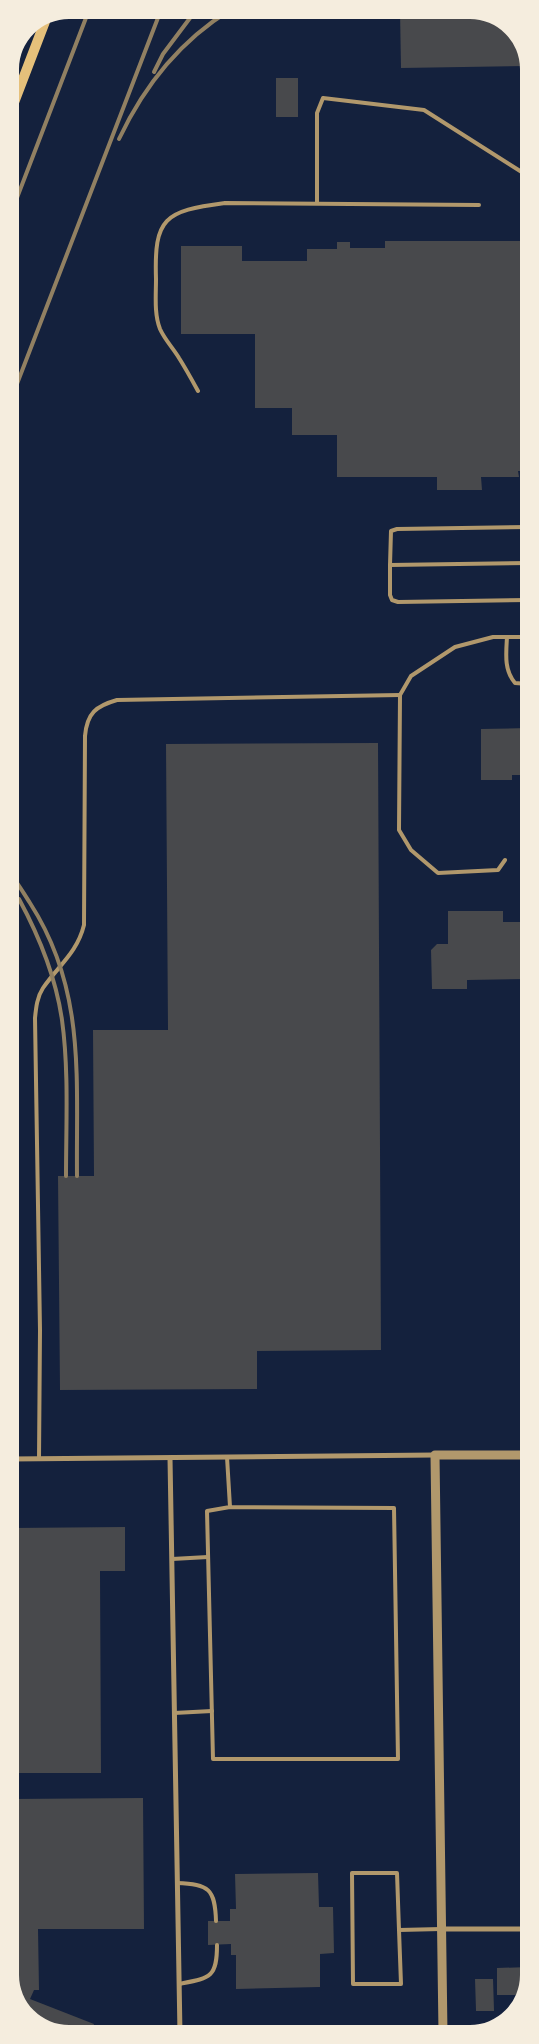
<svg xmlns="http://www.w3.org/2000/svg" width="539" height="2044" font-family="Quicksand,sans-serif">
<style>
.building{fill:#48494c}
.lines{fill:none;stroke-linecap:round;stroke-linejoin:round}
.service{stroke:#b1986c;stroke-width:4}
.minor{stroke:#b1986c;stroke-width:5}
.tertiary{stroke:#b1986c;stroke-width:9}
.secondary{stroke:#e5c07b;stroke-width:10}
.rail{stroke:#918062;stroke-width:4}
</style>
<rect width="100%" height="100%" fill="#14213d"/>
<g class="building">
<polygon points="400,10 478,10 509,25 528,57 528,66 401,68"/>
<rect x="276" y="78" width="22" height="39"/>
<polygon points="385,241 528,241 528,471 518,471 519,477 481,477 482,490 437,490 437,477 337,477 337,435 292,435 292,408 255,408 255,334 181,334 181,246 242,246 242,261 307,261 307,249 337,249 337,242 350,242 350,248 385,248"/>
<polygon points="528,728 528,775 512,775 512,780 481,780 481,729"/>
<polygon points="378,743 381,1350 257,1351 257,1389 60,1390 58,1176 94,1176 93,1030 168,1030 166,744"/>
<polygon points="448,911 503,911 503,922 528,922 528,979 467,980 467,989 432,989 431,950 437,944 448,944"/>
<polygon points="125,1527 125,1571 100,1571 101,1773 11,1773 11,1528"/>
<polygon points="143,1798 144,1929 38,1929 39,1990 34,1990 30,1999 94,2024 91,2034 65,2034 30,2019 11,1987 11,1799"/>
<polygon points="318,1873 319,1907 333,1907 334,1953 320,1954 320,1987 236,1989 236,1955 231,1955 231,1944 208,1945 208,1921 230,1921 230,1909 236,1909 235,1874"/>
<polygon points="529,1967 529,1975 522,1995 497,1995 497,1968"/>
<polygon points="475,1979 493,1979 494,2011 476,2011"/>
</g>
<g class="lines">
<g class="service">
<polyline points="317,203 317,113 323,98 424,110 528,176"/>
<path d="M198,391C192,380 186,369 179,358C173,348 165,340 160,329C154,314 156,295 156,279C154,218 164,211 225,203L479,205"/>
<polyline points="528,527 397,529 391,531 390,565 528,563"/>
<polyline points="390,565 390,595 392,600 398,602 528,600"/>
<path d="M507,637C506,654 504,670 515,683L528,684"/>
<polyline points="505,860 498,870 438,873 411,850 399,830 400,695 411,676 455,647 493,637 528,637"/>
<polyline points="227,1457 230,1507 394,1508 398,1759 213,1759 207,1511 230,1507"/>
<path d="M39,1459L40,1330L35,1018C36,1008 37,997 43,988C59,965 77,953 84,925L85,736C87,713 96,706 117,700L400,695"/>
<polyline points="172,1559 208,1557"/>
<polyline points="174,1713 212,1711"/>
<path d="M177,1883C209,1884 215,1889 216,1921"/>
<polyline points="399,1930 401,1984 353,1984 352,1873 397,1873 399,1930 441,1929"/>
<path d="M179,1984C210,1978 217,1978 217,1945"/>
</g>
<g class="minor">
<polyline points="170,1458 180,2034"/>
<polyline points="11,1459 435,1455"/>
<polyline points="441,1929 529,1929"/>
</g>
<polyline class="tertiary" points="443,2033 435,1455 529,1455"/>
<polyline class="secondary" points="10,113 46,19"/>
<g class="rail">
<polyline points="154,72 163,54 196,10"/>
<path d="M119,139C144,86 180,41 230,10"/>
<polyline points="10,216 89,10"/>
<polyline points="10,402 161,10"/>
<path d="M11,875C18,883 24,894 30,903C86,990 76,1077 77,1176"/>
<path d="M19,899C39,936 56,978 62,1020C69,1071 66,1124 66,1176"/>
</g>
</g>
<path d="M0 0H539V2044H0ZM69 19H470A50 50 0 0 1 520 69V1975A50 50 0 0 1 470 2025H69A50 50 0 0 1 19 1975V69A50 50 0 0 1 69 19Z" fill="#f5edde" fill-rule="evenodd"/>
</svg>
